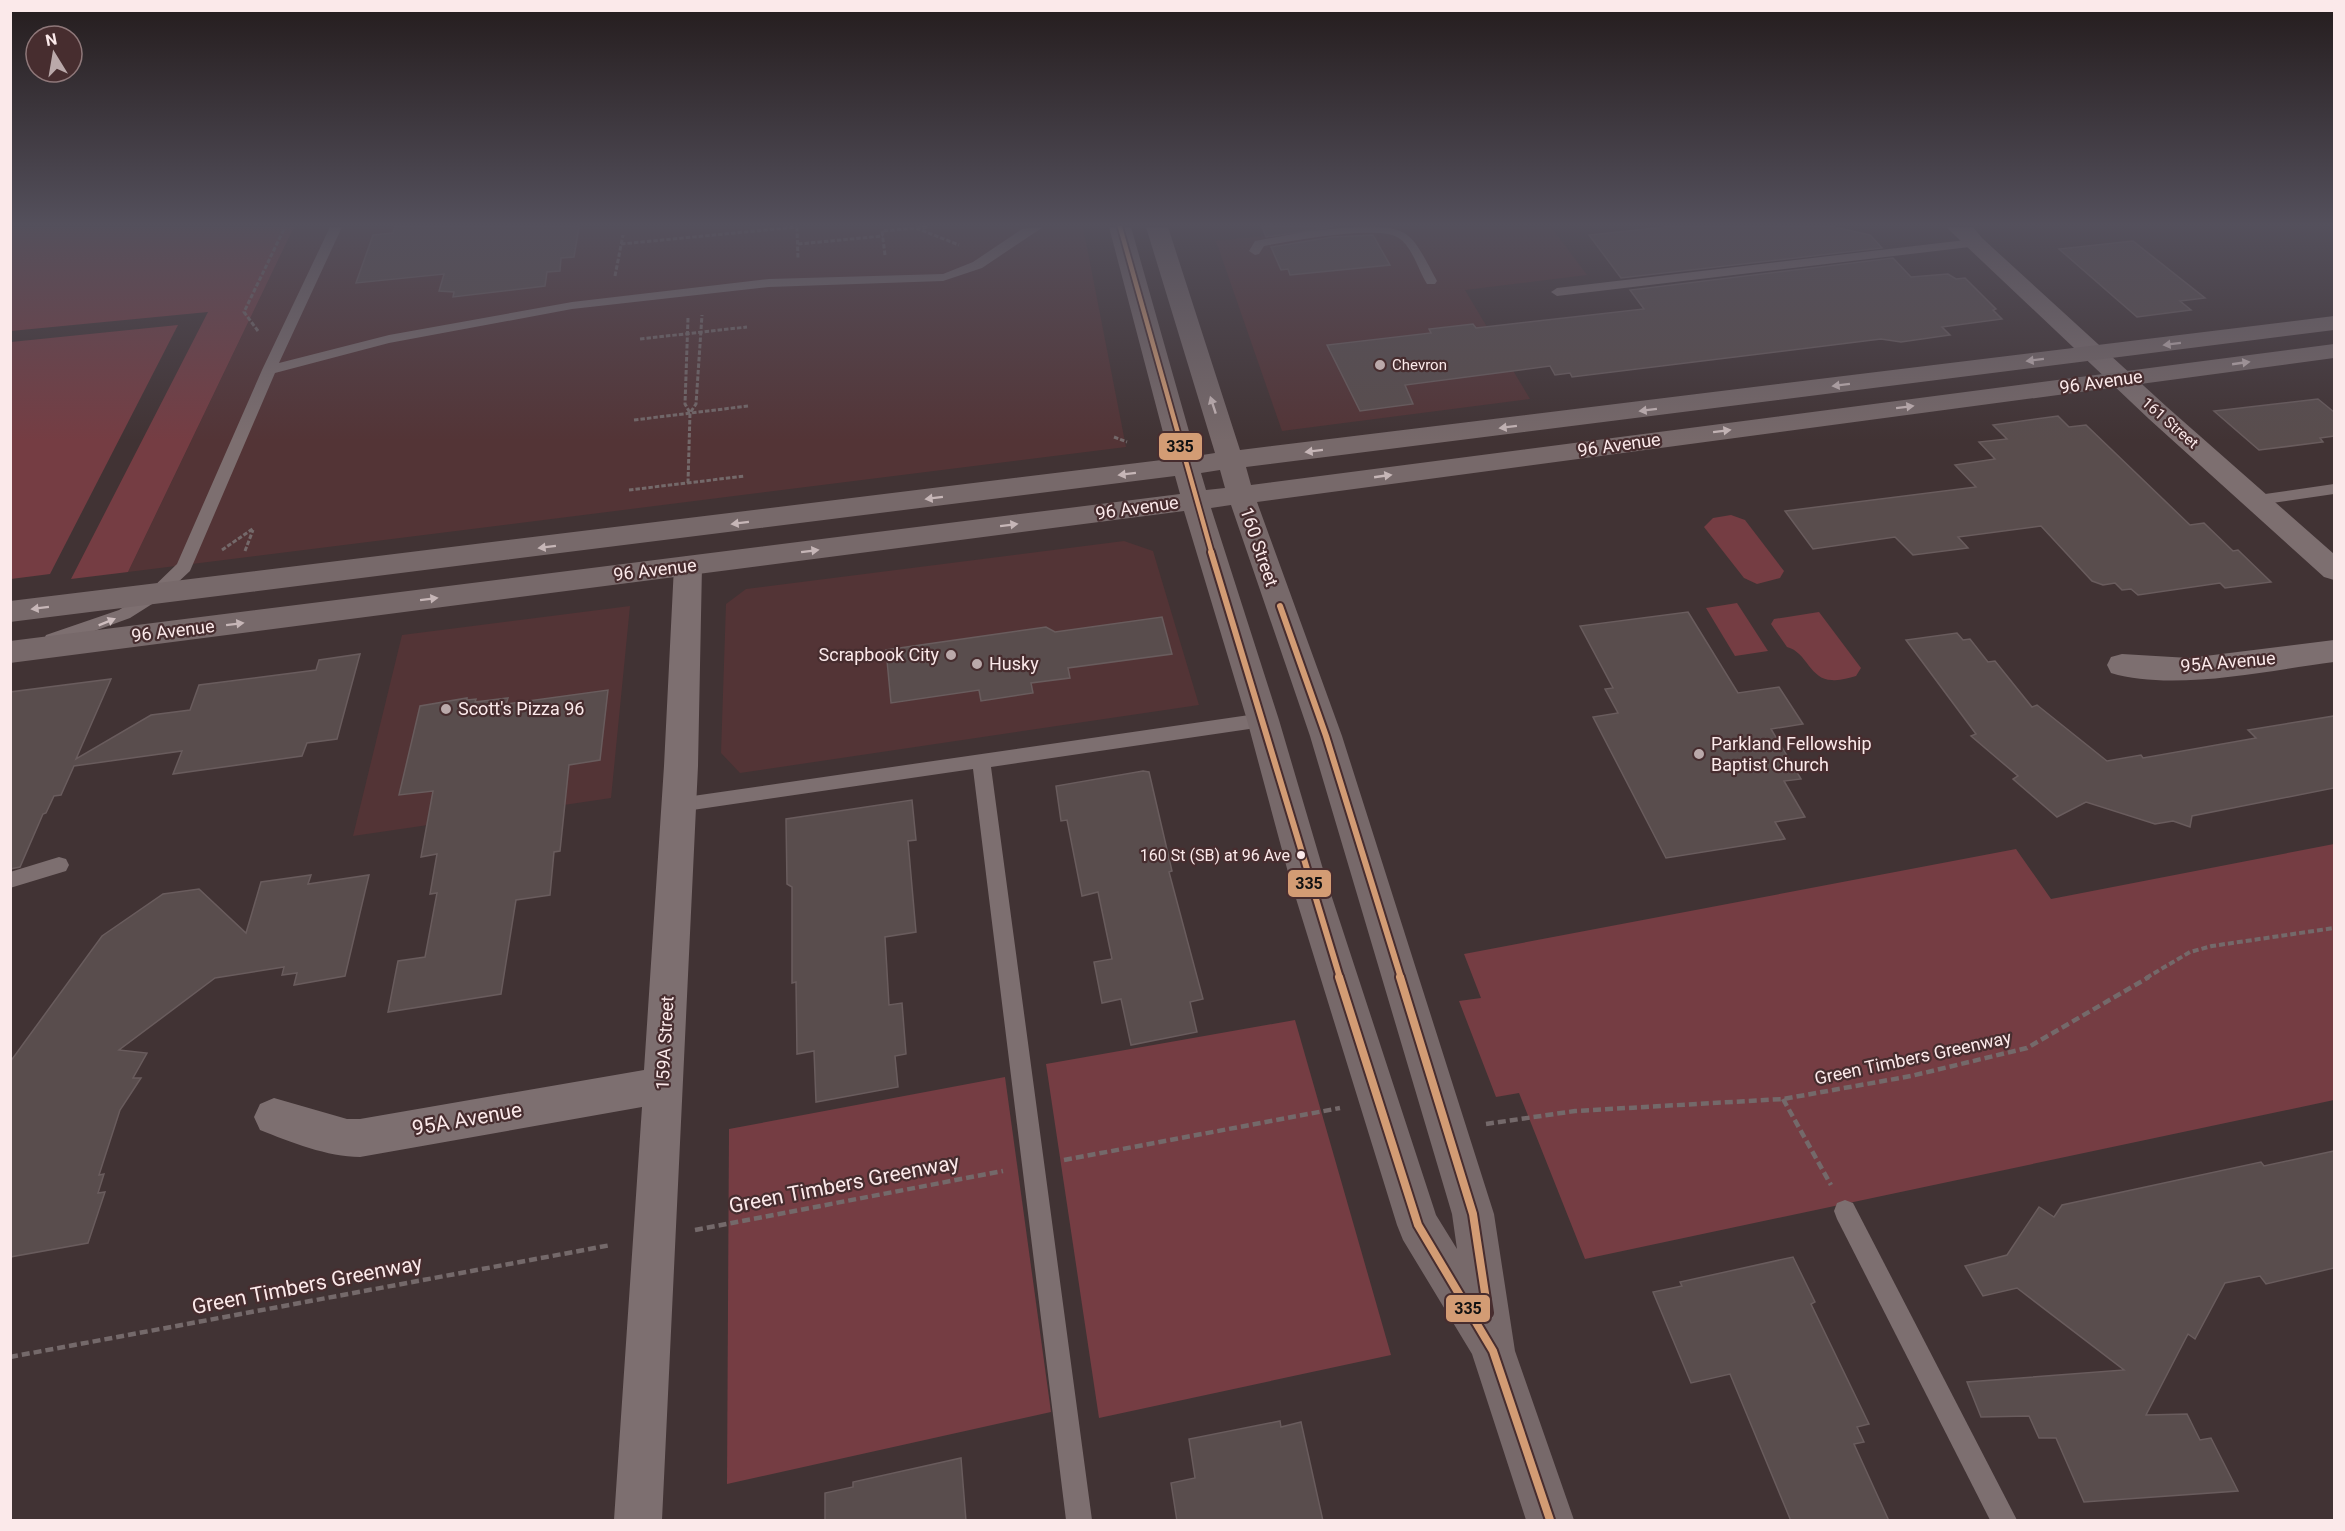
<svg xmlns="http://www.w3.org/2000/svg" width="2345" height="1531" font-family="Roboto,sans-serif">
<style>
.built{fill:#533436}
.green{fill:#753d43}
.building{fill:#594d4d;stroke:#695c5d;stroke-width:1.5}
.lines{fill:none;stroke-linecap:round;stroke-linejoin:round}
.path-far2{stroke:#74696a;stroke-width:3;stroke-dasharray:4.5 2;stroke-linecap:butt}
.path-far1{stroke:#74696a;stroke-width:4;stroke-dasharray:6 3;stroke-linecap:butt}
.path{stroke:#74696a;stroke-width:4.5;stroke-dasharray:8 4;stroke-linecap:butt}
.lane{fill:#7d6f70;fill-rule:evenodd}
.street{fill:#7d6f70;fill-rule:evenodd}
.secondary{fill:#77696a;fill-rule:evenodd}
.bus-1-far2-casing{stroke:#472d2f;stroke-width:8}
.bus-1-far1-casing{stroke:#472d2f;stroke-width:10}
.bus-1-casing{stroke:#472d2f;stroke-width:12}
.bus-1-far2{stroke:#d39c74;stroke-width:4.5}
.bus-1-far1{stroke:#d39c74;stroke-width:6}
.bus-1{stroke:#d39c74;stroke-width:8}
.oneway{fill:#c6b6b7}
.oneway2{fill:#cfbebf}
.poi-dot{fill:#baa9aa;stroke:#472d2f;stroke-width:2}
.bus-dot{fill:#fbe9ea;stroke:#472d2f;stroke-width:2}
.labels{text-anchor:middle;stroke-width:4.5;stroke-linejoin:round;paint-order:stroke}
.far-poi-label{font-size:15px;fill:#fbe9ea;stroke:#472d2f;text-anchor:start}
.far-street-label{font-size:15px;fill:#fbe9ea;stroke:#472d2f}
.bus-label{font-size:16px;fill:#fbe9ea;stroke:#472d2f;text-anchor:end}
.street-label{font-size:18px;fill:#fbe9ea;stroke:#472d2f}
.poi-label{font-size:18px;fill:#fbe9ea;stroke:#472d2f;text-anchor:start}
.near-street-label{font-size:21px;fill:#fbe9ea;stroke:#472d2f}
.line-badge{stroke:#472d2f;stroke-width:2}
.pale-badge-label{font-size:16px;text-anchor:middle;font-weight:bold;fill:#111}
</style>
<rect width="100%" height="100%" fill="#413334"/>
<g class="built">
<polygon points="294,227 1083,227 1126,447 128,572"/>
<polygon points="1346,227 1551,227 1587,275 1465,290 1530,399 1282,431 1216,241"/>
<polygon points="1124,541 1153,551 1199,705 740,773 721,753 726,604 746,589"/>
<polygon points="630,606 611,798 353,836 402,635"/>
</g>
<g class="green">
<polygon points="10,227 294,227 128,572 71,579 208,312 11,331"/>
<polygon points="178,325 50,574 11,579 11,342"/>
<polygon points="1731,515 1745,520 1784,571 1780,578 1757,584 1744,578 1704,527 1713,518"/>
<polygon points="1737,603 1768,651 1735,656 1706,608"/>
<path d="M1819,612L1861,668L1856,676C1848,678 1839,681 1832,680C1810,680 1807,652 1787,647L1771,624L1774,619Z"/>
<polygon points="2334,844 2334,1100 1585,1259 1519,1093 1496,1097 1459,1001 1481,998 1464,954 2016,849 2051,899"/>
<polygon points="1295,1020 1391,1355 1099,1418 1046,1064"/>
<polygon points="1005,1077 1051,1412 727,1484 729,1129"/>
</g>
<g class="building">
<polygon points="395,227 579,227 574,257 561,258 560,271 547,272 545,286 453,297 454,292 439,291 444,274 356,283 373,235 393,233"/>
<polygon points="1262,227 1333,227 1266,237"/>
<polygon points="1665,227 1834,227 1870,235 1882,248 1621,278 1589,235"/>
<polygon points="1373,235 1390,265 1290,275 1288,269 1281,270 1271,247 1332,237"/>
<polygon points="2133,241 2205,298 2180,301 2191,310 2137,317 2059,249"/>
<polygon points="1893,258 1911,277 1948,274 1956,279 1965,278 1996,309 1993,310 2002,319 1942,327 1950,335 1901,342 1881,339 1572,377 1570,373 1555,375 1550,366 1405,385 1413,404 1360,411 1327,345 1431,333 1429,329 1473,324 1476,328 1644,309 1630,290"/>
<polygon points="2318,399 2334,412 2334,436 2320,438 2323,442 2259,450 2214,411"/>
<polygon points="2058,416 2069,427 2086,425 2190,525 2204,523 2233,551 2238,550 2271,582 2225,588 2220,583 2138,595 2131,589 2122,590 2115,583 2103,585 2092,581 2041,526 1958,537 1968,548 1913,555 1895,537 1813,549 1785,511 1976,487 1955,465 1995,459 1979,442 2007,439 1993,425"/>
<polygon points="1688,612 1738,693 1779,687 1803,724 1771,729 1801,779 1784,781 1805,817 1775,822 1785,839 1666,858 1593,717 1618,713 1605,689 1613,688 1580,626"/>
<polygon points="1162,617 1172,654 1068,668 1070,678 1031,683 1033,693 981,701 979,690 891,703 886,650 1046,627 1055,632"/>
<polygon points="1957,633 1963,640 1970,639 1988,662 1995,661 2032,707 2037,705 2107,761 2141,755 2143,758 2256,738 2248,730 2334,716 2334,788 2192,816 2190,827 2173,821 2155,824 2086,802 2057,817 2013,779 2018,776 1971,736 1976,734 1906,640"/>
<polygon points="360,654 337,739 307,743 302,756 173,774 182,751 74,766 61,795 54,796 46,813 43,814 20,867 10,869 10,692 111,679 76,759 151,715 190,710 199,685 316,670 319,660"/>
<polygon points="608,690 600,760 569,765 560,851 554,852 550,895 516,900 501,994 388,1012 398,961 425,957 437,893 430,894 437,854 421,857 433,791 399,795 420,706 467,698 467,700 476,699 475,702 508,698 506,704"/>
<polygon points="1143,771 1149,772 1172,871 1169,872 1203,999 1190,1002 1197,1032 1131,1045 1121,999 1102,1003 1094,962 1112,959 1098,892 1082,896 1067,820 1061,821 1056,786"/>
<polygon points="912,800 916,840 908,841 916,932 885,937 889,1005 902,1003 906,1054 895,1056 898,1087 816,1102 814,1051 797,1054 796,982 792,983 792,887 787,884 786,819"/>
<polygon points="311,875 308,884 369,875 345,976 294,985 297,973 282,975 284,967 215,978 119,1050 147,1053 133,1078 141,1078 120,1110 99,1175 104,1174 98,1193 105,1192 88,1243 10,1257 10,1062 102,936 163,894 199,889 246,933 261,882"/>
<polygon points="2334,1151 2334,1268 2266,1284 2260,1276 2225,1283 2195,1339 2188,1334 2146,1415 2187,1414 2200,1440 2211,1438 2238,1491 2084,1502 2056,1438 2039,1438 2029,1416 1981,1417 1967,1382 2124,1370 2017,1288 1983,1296 1965,1266 2007,1255 2039,1207 2054,1217 2062,1205 2261,1162 2264,1166"/>
<polygon points="1793,1257 1815,1302 1811,1304 1869,1424 1857,1427 1864,1442 1854,1444 1889,1521 1791,1521 1730,1374 1691,1383 1653,1292 1682,1286 1680,1282"/>
<polygon points="1280,1421 1281,1427 1301,1422 1323,1521 1177,1521 1171,1483 1195,1478 1189,1439"/>
<polygon points="961,1458 966,1521 825,1521 825,1493 853,1487 853,1482"/>
</g>
<g class="lines">
<g class="path-far2">
<polyline points="797,227 798,259"/>
<polyline points="916,228 959,245"/>
<polyline points="621,244 797,227"/>
<polyline points="798,244 883,236"/>
<polyline points="885,255 882,231 928,227"/>
<polyline points="615,276 623,235"/>
<polyline points="688,318 685,404 690,413"/>
<polyline points="258,331 244,312 285,227"/>
<polyline points="640,339 747,327"/>
<polyline points="634,420 748,406"/>
<polyline points="1114,437 1127,442"/>
<polyline points="688,483 690,413 696,404 702,315"/>
<polyline points="629,490 745,476"/>
<polyline points="222,550 254,528"/>
<polyline points="245,551 253,530"/>
</g>
<polyline class="path-far1" points="2146,978 2190,952 2212,946 2334,928"/>
<g class="path">
<polyline points="1783,1099 1831,1185"/>
<polyline points="1486,1124 1575,1111 1783,1099 1911,1076 2027,1048 2149,977"/>
<polyline points="1064,1160 1340,1108"/>
<polyline points="695,1230 1003,1171"/>
<polyline points="10,1357 611,1245"/>
</g>
<g class="lane">
<polygon points="330,227 342,227 279,363 389,335 572,302 769,279 943,274 973,262 1022,229 1043,227 982,268 943,281 769,287 572,309 389,343 275,373 190,571 160,599 130,618 78,637 52,645 46,643 44,639 46,635 119,610 149,591 177,564 262,370"/>
<path d="M1354,227C1412,225 1411,233 1437,281L1435,284H1427C1418,270 1412,245 1397,237C1377,225 1288,241 1264,246L1259,254L1255,255L1249,251L1255,241L1309,231Z"/>
<polygon points="1974,239 1978,240 1978,246 1557,296 1551,292 1557,288"/>
<polygon points="2334,484 2334,494 2258,505 2250,500 2258,495"/>
<polygon points="1263,713 1269,715 1272,720 1269,725 1263,727 991,767 1092,1520 1066,1520 973,769 679,812 672,810 670,805 672,800 679,798"/>
<polygon points="59,857 66,859 69,865 66,871 10,888 10,872"/>
<polygon points="1845,1200 1853,1203 2017,1520 1990,1520 1837,1219 1834,1211 1837,1203"/>
</g>
<g class="street">
<polygon points="1946,227 1973,227 1982,238 2167,407 2334,554 2334,580 2324,577 2149,419"/>
<path d="M688,556L698,559L702,566L698,766L662,1520H614L642,1107L360,1157C328,1157 290,1142 260,1130L254,1117L260,1104L274,1098L347,1119H360L644,1070L664,766L674,566L678,559Z"/>
<path d="M2334,640V662C2269,670 2174,692 2111,673L2107,665L2111,657L2122,654L2189,658Z"/>
</g>
<path class="secondary" d="M1109,227H1131L1196,456L1215,453L1146,227H1168L1240,450L2334,316V330L1246,467L1251,485L2334,344V358L1257,502L1342,736L1494,1214L1515,1351L1574,1520H1526L1472,1354L1403,1240L1397,1225L1289,876L1247,720L1184,511L10,663V641L1180,494L1175,476L10,622V601L1170,459ZM1220,470L1225,488L1206,490L1201,473ZM1231,505L1310,736L1452,1214L1457,1249L1436,1215L1325,876L1279,720L1211,508Z"/>
<g class="bus-1-far2-casing">
<polyline id="bus-1-far2" points="1120,227 1212,554"/>
</g>
<g class="bus-1-far1-casing">
<g id="bus-1-far1">
<polyline points="1211,552 1340,978"/>
<polyline points="1280,606 1326,736 1401,978"/>
</g>
</g>
<g class="bus-1-casing">
<g id="bus-1">
<polyline points="1339,977 1418,1225 1493,1351 1550,1520"/>
<polyline points="1400,977 1473,1214 1488,1313"/>
</g>
</g>
<use href="#bus-1-far2" class="bus-1-far2"/>
<use href="#bus-1-far1" class="bus-1-far1"/>
<use href="#bus-1" class="bus-1"/>
</g>
<defs><path id="oneway-solid" d="M-6-.8H1V-3.2L6.5 0L1 3.2V.8H-6Z" transform="scale(1.5)"/></defs>
<g class="oneway">
<use href="#oneway-solid" transform="translate(2172 344) rotate(173)"/>
<use href="#oneway-solid" transform="translate(2035 360) rotate(173)"/>
<use href="#oneway-solid" transform="translate(2241 363) rotate(-8)"/>
<use href="#oneway-solid" transform="translate(1841 385) rotate(173)"/>
<use href="#oneway-solid" transform="translate(1213 405) rotate(-108)"/>
<use href="#oneway-solid" transform="translate(1905 407) rotate(-7)"/>
<use href="#oneway-solid" transform="translate(1648 410) rotate(173)"/>
<use href="#oneway-solid" transform="translate(1508 427) rotate(173)"/>
<use href="#oneway-solid" transform="translate(1722 431) rotate(-7)"/>
<use href="#oneway-solid" transform="translate(1314 451) rotate(173)"/>
<use href="#oneway-solid" transform="translate(1127 474) rotate(173)"/>
<use href="#oneway-solid" transform="translate(1383 476) rotate(-8)"/>
<use href="#oneway-solid" transform="translate(934 498) rotate(173)"/>
<use href="#oneway-solid" transform="translate(740 523) rotate(173)"/>
<use href="#oneway-solid" transform="translate(1009 525) rotate(-7)"/>
<use href="#oneway-solid" transform="translate(547 547) rotate(173)"/>
<use href="#oneway-solid" transform="translate(810 551) rotate(-7)"/>
<use href="#oneway-solid" transform="translate(429 599) rotate(-7)"/>
<use href="#oneway-solid" transform="translate(40 608) rotate(173)"/>
<use href="#oneway-solid" transform="translate(235 624) rotate(-7)"/>
</g>
<use class="oneway2" href="#oneway-solid" transform="translate(107 622) rotate(-22)"/>
<linearGradient id="sky" x2="0" y2="1"><stop stop-color="#241c1d"/><stop offset="0.51" stop-color="#54505c"/><stop offset="1" stop-color="#54505c" stop-opacity="0"/></linearGradient>
<rect width="2345" height="441" fill="url(#sky)"/>
<g class="poi-dot">
<circle cx="1380" cy="365" r="6"/>
<circle cx="951" cy="655" r="6"/>
<circle cx="977" cy="664" r="6"/>
<circle cx="446" cy="709" r="6"/>
<circle cx="1699" cy="754" r="6"/>
</g>
<circle class="bus-dot" cx="1301" cy="855" r="5"/>
<g class="labels">
<g class="far-poi-label">
<text x="1392" y="370">Chevron</text>
</g>
<g class="far-street-label">
<text transform="translate(2170 423) rotate(41)" y="5">161 Street</text>
</g>
<g class="bus-label">
<text x="1290" y="861">160 St (SB) at 96 Ave</text>
</g>
<g class="street-label">
<text transform="translate(2101 382) rotate(-8)" y="6">96 Avenue</text>
<text transform="translate(1619 445) rotate(-8)" y="6">96 Avenue</text>
<text transform="translate(1137 508) rotate(-8)" y="6">96 Avenue</text>
<text transform="translate(1259 547) rotate(71)" y="6">160 Street</text>
<text transform="translate(655 570) rotate(-7)" y="6">96 Avenue</text>
<text transform="translate(173 631) rotate(-7)" y="6">96 Avenue</text>
<text transform="translate(2228 662) rotate(-5)" y="6">95A Avenue</text>
<text transform="translate(665 1043) rotate(-87)" y="6">159A Street</text>
<text transform="translate(1913 1058) rotate(-12)" y="6">Green Timbers Greenway</text>
</g>
<g class="poi-label">
<text x="939" y="661" text-anchor="end">Scrapbook City</text>
<text x="989" y="670">Husky</text>
<text x="458" y="715">Scott's Pizza 96</text>
<text x="1711" y="750">Parkland Fellowship<tspan x="1711" dy="21">Baptist Church</tspan></text>
</g>
<g class="near-street-label">
<text transform="translate(467 1119) rotate(-10)" y="7">95A Avenue</text>
<text transform="translate(844 1184) rotate(-11)" y="7">Green Timbers Greenway</text>
<text transform="translate(307 1285) rotate(-11)" y="7">Green Timbers Greenway</text>
</g>
</g>
<g class="line-badge">
<rect x="1158" y="432" width="45" height="29" rx="6" fill="#d39c74"/>
<rect x="1287" y="869" width="45" height="29" rx="6" fill="#d39c74"/>
<rect x="1445" y="1294" width="46" height="29" rx="6" fill="#d39c74"/>
</g>
<g class="pale-badge-label">
<text x="1180" y="452">335</text>
<text x="1309" y="889">335</text>
<text x="1468" y="1314">335</text>
</g>
<rect width="2345" height="1531" fill="none" stroke="#fbe9ea" stroke-width="24"/>
<g transform="translate(54 54) rotate(349)"><circle r="28" fill="#472d2f" stroke="#8f787a" stroke-width="1.5"/>
<path d="M0-4.5L10 22L0 15L-10 22Z" fill="#baa9aa"/>
<text y="-9" font-size="16" font-weight="bold" text-anchor="middle" fill="#fbe9ea">N</text>
</g>
</svg>
